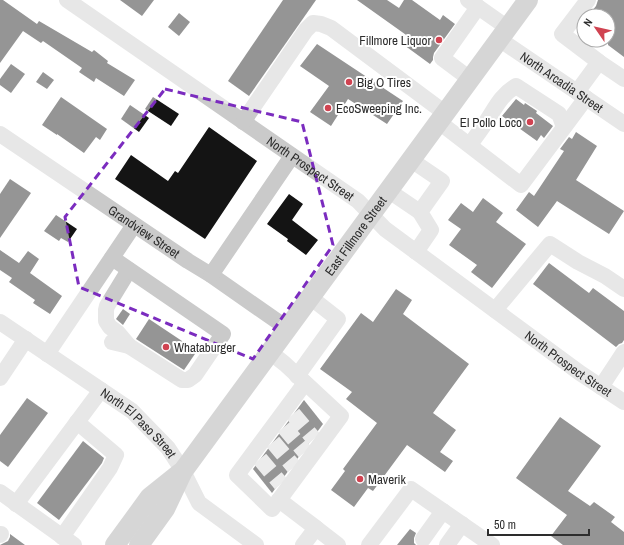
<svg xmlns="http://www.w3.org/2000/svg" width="624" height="545" font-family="'Archivo Narrow',sans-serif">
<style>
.building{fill:#141414}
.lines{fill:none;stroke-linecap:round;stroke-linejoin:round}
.minor-tunnel{stroke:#d5d5d5;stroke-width:16;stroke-dasharray:16 8;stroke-linecap:butt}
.minor{stroke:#cacaca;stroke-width:16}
.major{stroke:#a5a5a5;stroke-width:20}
.marked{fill:none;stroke:#7b2cbf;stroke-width:3;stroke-dasharray:8 5;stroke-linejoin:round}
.poi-dot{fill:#d04351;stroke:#fff;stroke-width:1.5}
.labels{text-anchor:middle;stroke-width:4;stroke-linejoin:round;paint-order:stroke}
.poi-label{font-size:13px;fill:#2d2d2d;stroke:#fff;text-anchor:start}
.street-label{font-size:13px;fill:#2d2d2d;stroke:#fff}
</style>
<rect width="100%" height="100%" fill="#fff"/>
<g class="building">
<polygon points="0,0 3,0 37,24 39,21 92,52 94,50 108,61 107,63 135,80 124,96 96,78 94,82 79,72 82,68 43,41 41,43 23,31 0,63"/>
<polygon points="120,0 154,0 142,16"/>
<polygon points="283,0 316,0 249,96 228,81"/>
<polygon points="357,0 387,0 399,8 404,0 412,0 440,20 443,15 455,24 434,53 433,57 433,60 430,64 404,45 409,37"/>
<polygon points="598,0 624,0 624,57 608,45 608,16 588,16 596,6"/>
<polygon points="179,13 190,22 179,36 168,27"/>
<polygon points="317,44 403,101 387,124 348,99 331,126 310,112 329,86 300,66"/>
<polygon points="11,64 25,74 11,93 0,85 0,79"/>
<polygon points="43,72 54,80 47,89 36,82"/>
<polygon points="61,97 107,129 100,140 96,137 84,153 57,134 57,135 42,125"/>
<polygon points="153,97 179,114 171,126 145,109"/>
<polygon points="516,99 524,105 525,103 537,111 536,113 553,126 544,138 541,135 537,141 502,116"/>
<polygon points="130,105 149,118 139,132 121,119"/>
<polygon points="209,127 257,161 205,239 115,179 131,155 168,181 175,171 178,173"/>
<polygon points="576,132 597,146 576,180 624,211 609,234 557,201 538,227 516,210 529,192 534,196 564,151 560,149 569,137 572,139"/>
<polygon points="10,179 31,193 0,238 0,194"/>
<polygon points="289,194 303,204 292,220 318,240 306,255 287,241 288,239 267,224"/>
<polygon points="483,198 503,213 496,222 526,244 492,288 471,272 477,265 449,245 461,229 448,220 461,203 473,212"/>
<polygon points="56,215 77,229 68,242 61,238 59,241 44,231"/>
<polygon points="0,250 19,263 28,251 39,259 30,273 62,296 50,314 33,303 35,300 9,282 12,278 0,270"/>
<polygon points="549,263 589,293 593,288 624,311 624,340 622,343 619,344 616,347 533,284"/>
<polygon points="396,289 412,300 403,314 469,364 433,413 456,430 440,452 453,461 445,472 407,445 373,491 368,488 354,507 331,490 345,471 343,469 377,423 346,399 352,392 320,369 361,313 373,322"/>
<polygon points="123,309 130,314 123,325 116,319"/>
<polygon points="149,319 197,351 184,370 136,339"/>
<polygon points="27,398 48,413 8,467 0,461 0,435"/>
<polygon points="304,400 323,424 272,493 253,469"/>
<polygon points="560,417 601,446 568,491 590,506 594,502 615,517 611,522 624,532 624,545 563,545 551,536 567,515 516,478"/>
<polygon points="83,441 104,458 102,463 59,520 37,503"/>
<polygon points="410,529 416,533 414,538 414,543 416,545 397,545"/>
<polygon points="10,534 25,545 0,545 8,541 10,537"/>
</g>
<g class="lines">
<g class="minor-tunnel">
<polyline points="293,414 314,439"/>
<polyline points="284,427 305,452"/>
<polyline points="273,442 294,467"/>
<polyline points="260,459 281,484"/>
</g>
<g class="minor">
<path id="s1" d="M67,0L358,201L385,229L580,373L624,402"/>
<polyline points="468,0 508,28"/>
<polyline points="588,0 562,34 599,62"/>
<path id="s2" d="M499,39L624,124"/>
<polyline points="470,79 442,58 478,7"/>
<polyline points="577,92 599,62 624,79"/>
<polyline points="243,122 306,30 313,23 321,24 331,28 445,113"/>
<polyline points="439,122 521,185 586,98"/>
<path id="s3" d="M0,134L188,261L211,275L287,328"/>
<path d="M470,145C475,137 481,130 486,122C496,107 500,96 516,86L559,114L564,127"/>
<polyline points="411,160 442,181 420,212 431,230 416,252"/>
<polyline points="389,191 420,212"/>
<polyline points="129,270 107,306 106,310 106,321 110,327 118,333 129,346"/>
<polyline points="211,275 292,156"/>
<polyline points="495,310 550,244 578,262 605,276 624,289"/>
<path id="s4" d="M0,322L132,411L168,448L183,471L199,503L256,545"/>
<polyline points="112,342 129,346 182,380 188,380 195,375 223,334 112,258"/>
<polyline points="270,352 285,364 341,416 279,500 316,528"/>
<polyline points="47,354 134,225"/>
<polyline points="297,376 338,319 310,297"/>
<polyline points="0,378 26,339"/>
<polyline points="601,387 624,352"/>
<polyline points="0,492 74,545"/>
<polyline points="279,500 272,509 237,475 305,383"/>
<polyline points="16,504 101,390"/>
<polyline points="0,535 1,534"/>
<polyline points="62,537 110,468 116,455 77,422"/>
<polyline points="423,539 443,511"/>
<polyline points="303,545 316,528 338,545"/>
<polyline points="369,545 411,489 492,545"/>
<polyline points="447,545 462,524"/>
</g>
<g class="major">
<polyline points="115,545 150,497 180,473"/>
<path id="s5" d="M139,545L165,509L183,471L528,0"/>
</g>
</g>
<path d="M0 0H624V545H0ZM165,89L302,122L333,245L253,359L79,287L65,217Z" fill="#fff" fill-opacity=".55" fill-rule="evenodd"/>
<path class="marked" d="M165,89L302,122L333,245L253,359L79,287L65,217Z"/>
<g class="poi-dot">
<circle cx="439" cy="40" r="4"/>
<circle cx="349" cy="82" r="4"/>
<circle cx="328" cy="108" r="4"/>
<circle cx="530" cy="122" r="4"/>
<circle cx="166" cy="347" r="4"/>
<circle cx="360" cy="479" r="4"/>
</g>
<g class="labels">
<g class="poi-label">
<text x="431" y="45" text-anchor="end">Fillmore Liquor</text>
<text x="357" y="87">Big O Tires</text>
<text x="336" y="113">EcoSweeping Inc.</text>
<text x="522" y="127" text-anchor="end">El Pollo Loco</text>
<text x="174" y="352">Whataburger</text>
<text x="368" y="484">Maverik</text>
</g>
<g class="street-label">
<text dy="5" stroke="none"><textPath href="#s2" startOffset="76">North Arcadia Street</textPath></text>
<text dy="5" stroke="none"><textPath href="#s1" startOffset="296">North Prospect Street</textPath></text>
<text dy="5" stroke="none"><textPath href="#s3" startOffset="174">Grandview Street</textPath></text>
<text dy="5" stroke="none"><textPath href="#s5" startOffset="378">East Fillmore Street</textPath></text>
<text dy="5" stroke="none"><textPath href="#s1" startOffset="620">North Prospect Street</textPath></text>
<text dy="5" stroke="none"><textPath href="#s4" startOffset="172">North El Paso Street</textPath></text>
</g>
</g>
<g transform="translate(596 28) rotate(304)"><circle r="19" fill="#ffffff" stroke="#ababab"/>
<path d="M0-3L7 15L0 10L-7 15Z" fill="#d04351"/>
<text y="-6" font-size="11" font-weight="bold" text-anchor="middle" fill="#2d2d2d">N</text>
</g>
<path d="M488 529v6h101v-6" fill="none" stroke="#2d2d2d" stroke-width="2"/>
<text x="494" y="529" font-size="12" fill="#2d2d2d" stroke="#ffffff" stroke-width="3" paint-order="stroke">50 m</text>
</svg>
